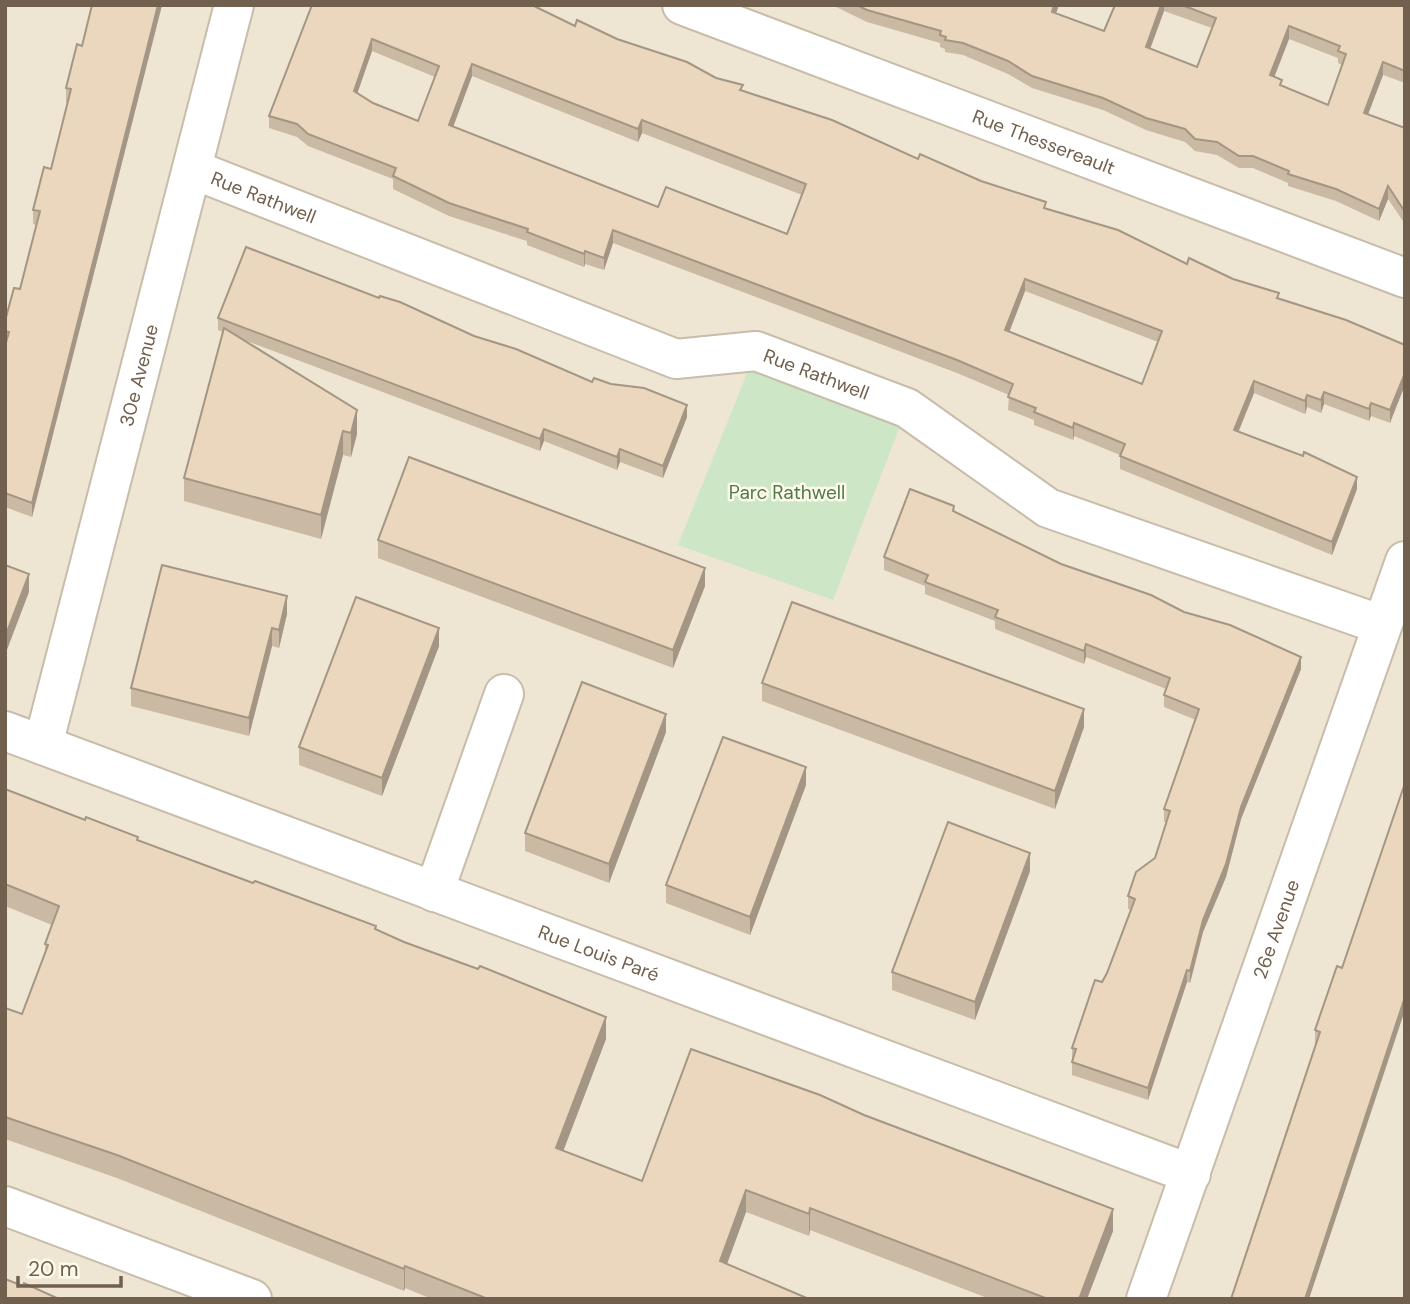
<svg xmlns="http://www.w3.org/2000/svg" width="1410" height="1304" font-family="'DM Sans',sans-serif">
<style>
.residential{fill:#eee6d2}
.green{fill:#cde6c5}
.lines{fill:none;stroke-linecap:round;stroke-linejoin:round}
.minor-casing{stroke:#c8bcab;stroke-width:42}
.minor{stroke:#fff;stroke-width:38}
.wall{fill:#cab9a3;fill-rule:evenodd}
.shaded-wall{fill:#a49684}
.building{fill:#ebd7bd;stroke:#a49684;stroke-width:2;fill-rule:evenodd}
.labels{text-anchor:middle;stroke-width:5;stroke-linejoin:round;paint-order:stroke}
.street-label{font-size:19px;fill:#71604d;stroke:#fdf9eb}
.park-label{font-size:19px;fill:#507b49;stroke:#fdf9eb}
</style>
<rect width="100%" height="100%" fill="#faf6e5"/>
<rect class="residential" x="5" y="5" width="1400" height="1294"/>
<polygon class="green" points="756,351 907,408 833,600 678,545"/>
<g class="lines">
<g class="minor-casing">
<g id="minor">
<path id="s1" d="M682,5L1405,278"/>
<path id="s2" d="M192,169L676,359L756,351L907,408L1048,508L1382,625"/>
<path id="s3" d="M5,731L1191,1174"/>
<path id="s4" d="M43,745L234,5"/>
<polyline points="434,892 504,694"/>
<polyline points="5,1206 252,1299"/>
<path id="s5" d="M1146,1299L1405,561"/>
</g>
</g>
<use href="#minor" class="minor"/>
</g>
<g class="wall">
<polygon points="92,5 162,5 32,517 5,507 5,321 20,289 36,225 33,224 33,210 51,169 68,102 66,102 66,88 82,46"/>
<path d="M308,5H532L575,26L617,39L716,78L743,90L918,159L981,181L1046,209L1187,264L1233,279L1279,299L1405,345L1390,423L1371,416L1369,421L1324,404L1321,413L1307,407L1305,414L1254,393L1239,431L1357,489L1332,555L1120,469V455L1074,436L1073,440L1034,425V420L1008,410L1009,395L957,373L613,243L604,270L585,264L584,267L527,245V241L449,216L393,189V179L308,146L297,137L269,128V116L312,7ZM372,51L435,77L418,121L373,103L357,93ZM472,76L638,142L642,133L802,195L787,234L658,207L453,127ZM1025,291L1158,342L1142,384L1009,332Z"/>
<path d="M832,5H1059L1056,13L1104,31L1115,5H1405V83L1383,75L1368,114L1405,128V224L1388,199L1379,221L1336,201L1288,186V183L1253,168H1239L1217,155L1195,151L1185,142L1146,130L1103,110L1032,88L1008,74L963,55L945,52V49L940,47V43L867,22ZM1164,11L1212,28L1197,67L1150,49ZM1289,39L1338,58V63L1342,65L1328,105L1282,86L1274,77Z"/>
<polygon points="218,318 474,336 592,382 687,417 663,478 620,462 617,470 544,441 540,451 244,340 357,434 351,457 343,455 321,539 184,501 184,478 223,332 218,330"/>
<polygon points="954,512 1061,564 1301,669 1241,819 1226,877 1203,932 1190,983 1187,982 1148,1100 1072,1075 1072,1048 1102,982 1107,973 1131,910 1128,909 1128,896 1155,858 1166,822 1164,822 1164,809 1196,720 1164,707 1164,695 1166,689 1086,657 1084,664 995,629 995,621 925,594 925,586 884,570 884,557"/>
<polygon points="378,540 705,586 673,668 378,558"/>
<polygon points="287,614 279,648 272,646 249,736 131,706 131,688"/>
<polygon points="439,646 382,796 299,765 299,747"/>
<polygon points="762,683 1084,727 1055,809 762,701"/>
<polygon points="666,732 609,883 525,851 525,833"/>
<polygon points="806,785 750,935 666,903 666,885"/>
<polygon points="5,789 376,930 606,1039 563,1151 642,1181 691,1049 1113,1231 1087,1299 990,1299 810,1230 809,1236 746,1212 727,1264 809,1299 432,1299 405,1288 404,1291 117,1178 5,1139 5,1008 22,1014 45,953 45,944 52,925 5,906"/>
<polygon points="1030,871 975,1020 892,990 892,972"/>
<polygon points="1342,968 1405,1010 1316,1043 1315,1043 1315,1030"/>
</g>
<g class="shaded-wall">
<polygon points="158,5 162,5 32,517 32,503"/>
<polygon points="1054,5 1059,5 1052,24 1052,12"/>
<polygon points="1161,5 1164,5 1164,11 1146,60 1146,47"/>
<polygon points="1289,26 1289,39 1270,88 1270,75"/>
<polygon points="372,39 372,51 354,103 354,91"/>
<polygon points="1383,62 1383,75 1364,125 1364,113"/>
<polygon points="472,64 472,76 449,138 449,125"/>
<polygon points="642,120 642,133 638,142 638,129"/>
<polygon points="1388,186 1388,199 1379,221 1379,209"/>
<polygon points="613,230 613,243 604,270 604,258"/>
<polygon points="585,251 585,264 584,267 584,254"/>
<polygon points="1025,279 1025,291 1005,343 1005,330"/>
<polygon points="1405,373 1405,385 1390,423 1390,410"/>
<polygon points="1254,381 1254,393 1234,442 1234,430"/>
<polygon points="1324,392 1324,404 1321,413 1321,400"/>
<polygon points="1307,395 1307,407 1305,414 1305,401"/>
<polygon points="1371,403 1371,416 1369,421 1369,409"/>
<polygon points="687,405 687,417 663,478 663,466"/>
<polygon points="357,410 357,434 351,457 351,433"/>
<polygon points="1074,423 1074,436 1073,440 1073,428"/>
<polygon points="544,429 544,441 540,451 540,439"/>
<polygon points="343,431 343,455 321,539 321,515"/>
<polygon points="620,449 620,462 617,470 617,457"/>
<polygon points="1357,477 1357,489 1332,555 1332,542"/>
<polygon points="705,568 705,586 673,668 673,650"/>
<polygon points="29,574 29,592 5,655 5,637"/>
<polygon points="287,596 287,614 279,648 279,630"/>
<polygon points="272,628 272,646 249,736 249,718"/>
<polygon points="439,628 439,646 382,796 382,778"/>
<polygon points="1086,644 1086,657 1084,664 1084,651"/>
<polygon points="1301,657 1301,669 1241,819 1226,877 1203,932 1190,983 1190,971 1203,920 1241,807"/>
<polygon points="1084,709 1084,727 1055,809 1055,791"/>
<polygon points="666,714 666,732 609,883 609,864"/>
<polygon points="806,767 806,785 750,935 750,917"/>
<polygon points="1030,853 1030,871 975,1020 975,1002"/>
<polygon points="1187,970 1187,982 1148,1100 1148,1088"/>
<polygon points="1405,997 1405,1010 1309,1299 1305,1299"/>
<polygon points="606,1017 606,1039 556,1170 556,1148"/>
<polygon points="746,1190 746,1212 720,1283 720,1261"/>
<polygon points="810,1208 810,1230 809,1236 809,1214"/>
<polygon points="1113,1209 1113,1231 1087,1299 1079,1299"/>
<polygon points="405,1266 405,1288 404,1291 404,1269"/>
</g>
<g class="building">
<polygon points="92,5 158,5 32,503 5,493 5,346 9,332 5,331 5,321 14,288 20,289 40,211 33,210 44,167 51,169 71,89 66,88 77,44 82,46"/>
<path d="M312,5H532L575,26L577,20L617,39L687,62L716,78L743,85L740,90L832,120L918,159L920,154L981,181L1046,202L1044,208L1118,230L1187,264L1189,258L1233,279L1279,293L1277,298L1346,320L1405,345V373L1390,410L1371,403L1369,409L1324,392L1321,400L1307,395L1305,401L1254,381L1234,430L1303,456L1304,452L1357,477L1332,542L1120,456L1125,444L1074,423L1073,428L1034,412L1036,408L1008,397L1013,384L957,360L613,230L604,258L585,251L584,254L527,232L528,229L449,203L393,176L396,168L308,134L297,124L269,116ZM372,39L439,66L418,121L373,103L354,91ZM472,64L638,129L642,120L806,184L787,234L666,187L658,207L449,125ZM1025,279L1162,331L1142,384L1005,330Z"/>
<path d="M857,5H1054L1052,12L1104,31L1115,5H1161L1146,47L1197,67L1216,18L1182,5H1405V71L1383,62L1364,113L1405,128V212L1388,186L1379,209L1336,189L1288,174L1289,171L1253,156H1239L1217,142L1195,139L1185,129L1146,118L1103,98L1032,76L1008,61L963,43L945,40L946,37L940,35L941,31L867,10ZM1289,26L1340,46L1338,51L1346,54L1328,105L1280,85L1282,80L1270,75Z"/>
<polygon points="246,247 379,298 380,296 400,302 474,336 516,349 592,382 594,378 611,384 644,388 687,405 663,466 620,449 617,457 544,429 540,439 218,318"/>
<polygon points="224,328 357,410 351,433 343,431 321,515 184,478"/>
<polygon points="409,457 705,568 673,650 378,540"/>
<polygon points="910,489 954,506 953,511 1061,564 1151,595 1184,612 1230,625 1301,657 1241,807 1226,864 1203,920 1190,971 1187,970 1148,1088 1072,1062 1076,1049 1072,1048 1095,980 1102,982 1107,973 1135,899 1128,896 1136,872 1155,858 1170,811 1164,809 1199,709 1164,695 1170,678 1086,644 1084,651 995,617 998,610 925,582 928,575 884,557"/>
<polygon points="5,565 29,574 5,637"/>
<polygon points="162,565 287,596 279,630 272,628 249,718 131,688"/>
<polygon points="356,597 439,628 382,778 299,747"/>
<polygon points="792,602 1084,709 1055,791 762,683"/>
<polygon points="582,682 666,714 609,864 525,833"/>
<polygon points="723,737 806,767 750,917 666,885"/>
<polygon points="1405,783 1405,997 1305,1299 1231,1299 1320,1032 1315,1030 1337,966 1342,968"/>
<polygon points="5,789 85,820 86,817 138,837 137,840 253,883 255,881 376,926 375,929 404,942 478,969 480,966 606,1017 556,1148 642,1181 691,1049 820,1095 864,1115 1113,1209 1079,1299 1048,1299 810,1208 809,1214 746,1190 720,1261 809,1299 488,1299 405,1266 404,1269 117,1155 5,1117 5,1008 22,1014 48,945 45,944 59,906 5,884"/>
<polygon points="948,822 1030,853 975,1002 892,972"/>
<polygon points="5,1279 23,1286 24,1283 59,1299 5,1299"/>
</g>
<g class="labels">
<g class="street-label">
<text dy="7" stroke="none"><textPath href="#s1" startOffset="387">Rue Thessereault</textPath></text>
<text dy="7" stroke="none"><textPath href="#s2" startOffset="77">Rue Rathwell</textPath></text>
<text dy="7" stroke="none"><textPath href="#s2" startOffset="665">Rue Rathwell</textPath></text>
<text dy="7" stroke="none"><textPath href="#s4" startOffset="382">30e Avenue</textPath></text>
<text dy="7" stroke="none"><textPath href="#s5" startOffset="392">26e Avenue</textPath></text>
<text dy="7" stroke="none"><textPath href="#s3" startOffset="634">Rue Louis Paré</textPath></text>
</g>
<g class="park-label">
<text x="787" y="499">Parc Rathwell</text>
</g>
</g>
<rect width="1410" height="1304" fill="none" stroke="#71604d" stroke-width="14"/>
<path d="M18 1276v10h103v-10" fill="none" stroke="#71604d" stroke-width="3.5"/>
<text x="28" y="1276" font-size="21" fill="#71604d" stroke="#fdf9eb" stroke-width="5" paint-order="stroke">20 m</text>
</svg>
